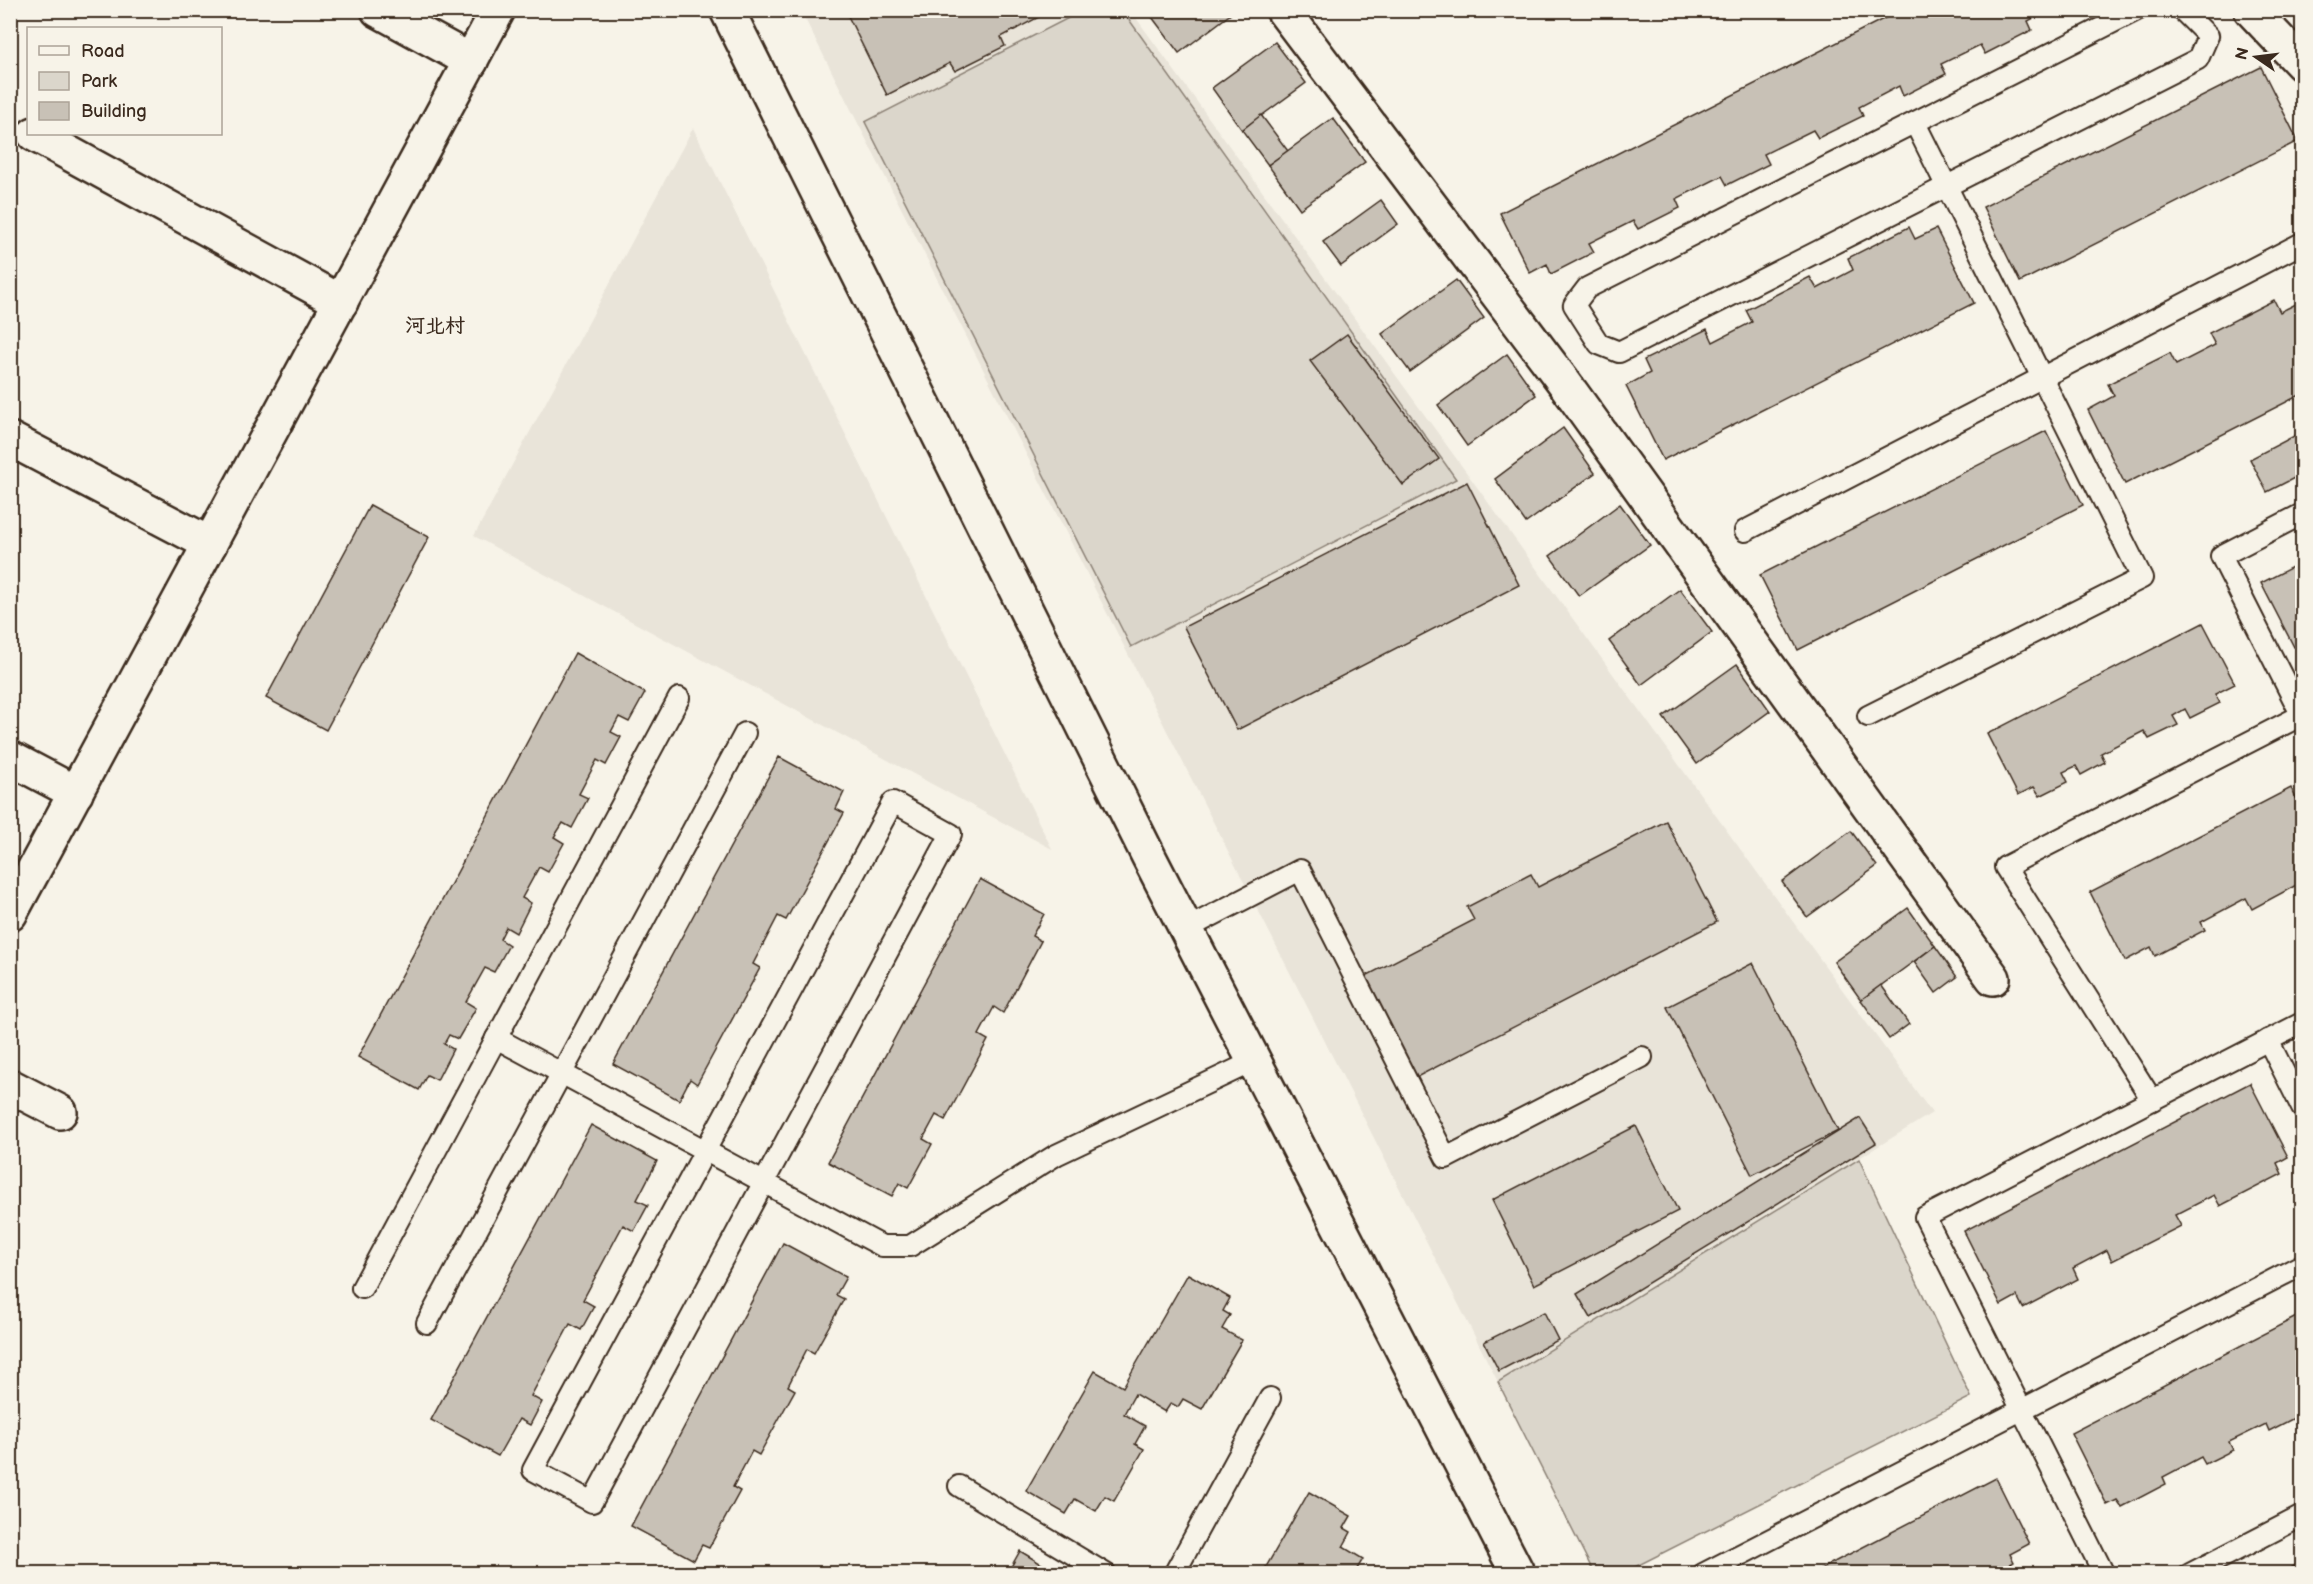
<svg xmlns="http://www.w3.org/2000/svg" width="2313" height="1584" font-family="'Balsamiq Sans','LXGW WenKai TC',sans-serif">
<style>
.built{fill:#e9e4d9}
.green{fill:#dbd6cb;stroke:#8b8074;stroke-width:1.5}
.building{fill:#c8c1b6;stroke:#3b2a1e;stroke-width:1.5}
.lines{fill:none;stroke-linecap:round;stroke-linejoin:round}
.service-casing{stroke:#3b2a1e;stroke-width:24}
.minor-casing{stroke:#3b2a1e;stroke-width:38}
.service{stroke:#f7f3e8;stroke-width:20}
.minor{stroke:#f7f3e8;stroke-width:33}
.labels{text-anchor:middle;stroke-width:6;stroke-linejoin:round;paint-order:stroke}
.quarter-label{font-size:20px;font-weight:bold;fill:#3b2a1e;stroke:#f7f3e8}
</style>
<rect width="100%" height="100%" fill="#f7f3e8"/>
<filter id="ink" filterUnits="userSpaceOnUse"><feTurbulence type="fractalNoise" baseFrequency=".0167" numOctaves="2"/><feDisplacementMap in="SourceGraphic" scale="12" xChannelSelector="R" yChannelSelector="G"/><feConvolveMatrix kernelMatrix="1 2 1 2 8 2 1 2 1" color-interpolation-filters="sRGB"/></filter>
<g filter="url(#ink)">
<g class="built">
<polygon points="813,10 1131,11 1932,1113 1498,1382 804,17"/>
<polygon points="693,128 1052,849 474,536"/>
</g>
<g class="green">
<polygon points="1082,11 1123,11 1456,479 1131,647 865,122"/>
<polygon points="1859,1159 1971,1397 1623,1573 1594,1573 1498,1382"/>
</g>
<g class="building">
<polygon points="845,10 1052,10 1001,37 1005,46 955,71 950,63 887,95"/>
<polygon points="1152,10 1236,10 1179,53 1149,13"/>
<polygon points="1901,10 2049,10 2028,21 2032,30 1985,54 1980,45 1941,64 1946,74 1903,96 1899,86 1859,107 1863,116 1818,138 1813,130 1764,154 1769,164 1727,185 1722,176 1676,199 1680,208 1638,229 1633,221 1589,243 1594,252 1551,274 1547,264 1530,273 1500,213"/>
<polygon points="1275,42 1306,83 1242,130 1212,88"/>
<polygon points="2261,67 2298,141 2020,282 1983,207"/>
<polygon points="1261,115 1288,151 1268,165 1242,130"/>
<polygon points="1333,118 1365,162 1300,209 1268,165"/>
<polygon points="1381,200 1398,224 1341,266 1323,242"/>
<polygon points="1909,227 1915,239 1936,229 1974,303 1663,460 1626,386 1650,373 1644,360 1707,329 1713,342 1752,322 1746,310 1810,277 1817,289 1853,270 1848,258"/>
<polygon points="1456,280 1484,318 1410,372 1382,334"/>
<polygon points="2274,300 2280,312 2302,301 2302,394 2125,484 2088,410 2114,396 2108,384 2170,353 2176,365 2215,345 2209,333"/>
<polygon points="1347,334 1439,459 1403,485 1310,361"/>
<polygon points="1507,354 1536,395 1467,446 1438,405"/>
<polygon points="1563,428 1595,473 1526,523 1495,479"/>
<polygon points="2046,431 2083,505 1798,650 1760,575"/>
<polygon points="2302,432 2302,474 2267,492 2250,459"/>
<polygon points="1467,482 1519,585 1237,730 1184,627"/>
<polygon points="1620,504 1650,545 1579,596 1550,556"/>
<polygon points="370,505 429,537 326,730 266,698"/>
<polygon points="2302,562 2302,643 2294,647 2261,583"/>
<polygon points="1680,589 1712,632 1641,685 1609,641"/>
<polygon points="2203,623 2235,684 2215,694 2220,703 2190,718 2185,709 2173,716 2178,725 2149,739 2144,731 2101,753 2105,762 2081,775 2076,766 2063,772 2068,782 2040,796 2034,787 2018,795 1987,734"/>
<polygon points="575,653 645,693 629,722 619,717 611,732 621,737 606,765 597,760 579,794 588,798 572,828 563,823 554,837 564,843 548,872 539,867 522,898 531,903 516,933 506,927 500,939 509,945 494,972 485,968 466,1002 476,1008 458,1039 449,1035 444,1044 453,1049 437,1080 427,1075 419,1090 358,1057"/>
<polygon points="1737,664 1770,711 1697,764 1663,717"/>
<polygon points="779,757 844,792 836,809 844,813 786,920 778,916 753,964 760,968 697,1084 690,1079 679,1100 613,1064"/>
<polygon points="2291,788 2302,810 2302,869 2300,871 2302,882 2252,909 2246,898 2201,922 2205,930 2155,956 2151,947 2125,961 2090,892"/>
<polygon points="1666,821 1717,922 1411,1080 1360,979 1474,920 1467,907 1531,874 1538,887"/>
<polygon points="1851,831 1877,866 1807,917 1782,882"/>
<polygon points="980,879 1044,914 1032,936 1041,941 1003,1013 994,1007 979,1035 988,1040 945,1120 936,1115 923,1139 932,1144 908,1188 899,1183 892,1196 828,1162"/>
<polygon points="1908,908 1935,946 1861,1000 1834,962"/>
<polygon points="1935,946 1957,977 1936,993 1914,962"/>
<polygon points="1753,963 1838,1131 1752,1175 1667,1007"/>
<polygon points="1881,985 1909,1024 1889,1039 1861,1000"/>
<polygon points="2250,1083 2288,1157 2277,1163 2282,1174 2220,1206 2214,1195 2175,1215 2181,1226 2112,1261 2107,1250 2073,1268 2078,1279 2023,1308 2017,1296 2001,1305 1964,1231"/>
<polygon points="1860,1118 1876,1143 1591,1318 1577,1294"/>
<polygon points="591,1125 657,1161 637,1200 648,1205 634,1231 623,1225 583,1300 594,1306 581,1330 570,1324 531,1396 542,1402 530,1425 519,1419 498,1456 431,1420"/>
<polygon points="1636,1126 1678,1211 1534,1285 1492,1200"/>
<polygon points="783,1243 846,1277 836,1295 844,1299 814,1353 807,1349 788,1386 795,1390 759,1455 752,1451 733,1487 740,1491 709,1548 702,1545 694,1560 631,1526"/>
<polygon points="1188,1274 1230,1298 1223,1311 1230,1315 1222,1329 1242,1340 1202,1409 1183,1399 1178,1407 1171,1403 1165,1412 1135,1394 1124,1414 1145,1426 1135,1444 1144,1449 1114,1501 1105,1496 1096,1511 1075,1499 1066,1514 1026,1491 1095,1371 1123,1387"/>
<polygon points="1544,1312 1558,1340 1499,1371 1484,1342"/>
<polygon points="2302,1314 2302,1404 2296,1408 2300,1415 2269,1431 2266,1424 2229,1442 2233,1450 2205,1464 2201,1457 2163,1477 2166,1484 2122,1507 2117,1500 2107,1505 2071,1433"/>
<polygon points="1996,1478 2029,1544 2010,1554 2014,1562 1992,1574 1811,1574"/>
<polygon points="1309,1492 1351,1516 1344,1528 1351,1532 1343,1547 1363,1559 1354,1574 1262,1574"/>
<polygon points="1020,1551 1058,1574 1007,1574"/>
<polygon points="2302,1562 2302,1574 2279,1574"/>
</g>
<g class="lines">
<g class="service-casing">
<g id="service">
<polyline points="2137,10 1587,288 1574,305 1599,344 1619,352 2198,59 2208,36 2182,10"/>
<polyline points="2302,514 2221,556 2302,716"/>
<polyline points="1745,531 2302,243"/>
<polyline points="1868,716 2142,578 1915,123"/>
<polygon points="893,802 951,834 592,1502 533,1470"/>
<polyline points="1186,929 1300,870 1446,1158 1642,1057"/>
<polyline points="496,1038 882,1246 910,1246 1056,1155 1254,1061"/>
<polyline points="2268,1040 2302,1108"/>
<polyline points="2152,1100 2005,867 2302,715"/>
<polyline points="362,1288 679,698"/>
<polyline points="427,1323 745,733"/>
<polyline points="959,1486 1106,1574"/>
<polyline points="1174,1574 1270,1398"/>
<polyline points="1703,1574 2302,1265"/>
<polyline points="2104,1574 1925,1217 2302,1023"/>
<polyline points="2190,1574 2302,1516"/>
</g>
</g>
<g class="minor-casing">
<g id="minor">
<polyline points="378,10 471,61"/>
<polyline points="727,10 1149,857 1518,1574"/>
<polyline points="1283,10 1563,381 1993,978"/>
<polyline points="2251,10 2302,64"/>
<polyline points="34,134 341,302"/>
<polyline points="10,439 210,544"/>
<polyline points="10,758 76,793"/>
<polyline points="10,914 498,10"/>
<polyline points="10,1086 60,1112"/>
</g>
</g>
<use href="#service" class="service"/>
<use href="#minor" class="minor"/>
</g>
</g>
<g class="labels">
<g class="quarter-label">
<text x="435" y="332">河北村</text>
</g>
</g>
<rect width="2313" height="1584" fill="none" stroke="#f7f3e8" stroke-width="36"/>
<rect x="18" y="18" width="2277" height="1548" fill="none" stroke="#3b2a1e" stroke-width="2" filter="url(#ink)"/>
<rect x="27" y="27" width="195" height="108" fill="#f7f3e8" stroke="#aca397" stroke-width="1.5"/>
<rect x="39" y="46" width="30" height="9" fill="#f7f3e8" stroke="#aca397" stroke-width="1.5"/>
<text x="81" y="57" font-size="18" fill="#3b2a1e">Road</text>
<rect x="39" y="72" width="30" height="18" fill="#dbd6cb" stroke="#aca397" stroke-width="1.5"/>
<text x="81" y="87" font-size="18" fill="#3b2a1e">Park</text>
<rect x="39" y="102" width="30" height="18" fill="#c8c1b6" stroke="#aca397" stroke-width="1.5"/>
<text x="81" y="117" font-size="18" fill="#3b2a1e">Building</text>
<g transform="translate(2256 57) rotate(284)" stroke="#f7f3e8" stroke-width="4.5" paint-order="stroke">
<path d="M0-4.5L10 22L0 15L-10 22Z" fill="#3b2a1e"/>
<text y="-9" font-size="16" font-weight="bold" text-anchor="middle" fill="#3b2a1e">N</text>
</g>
</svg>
